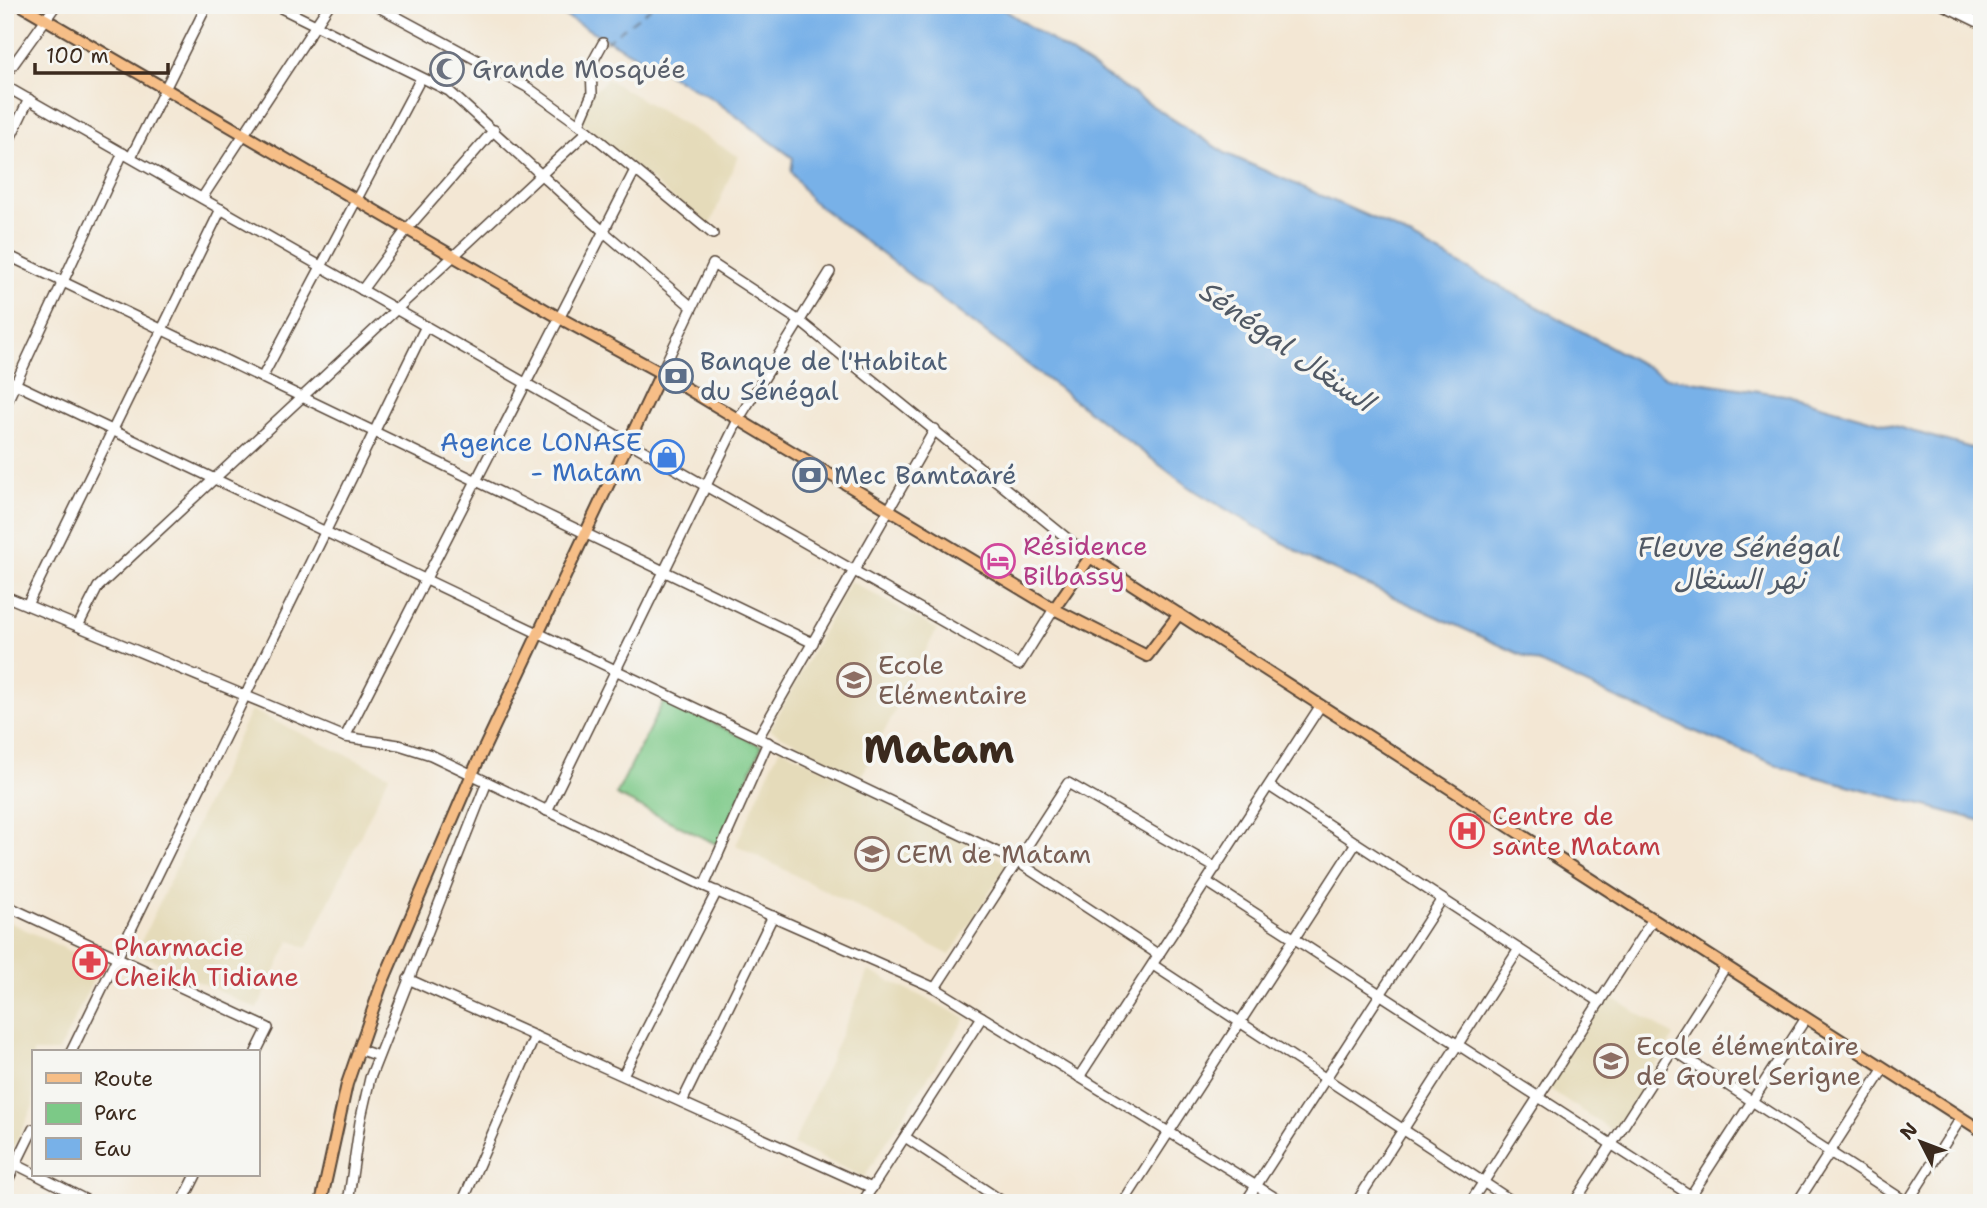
<svg xmlns="http://www.w3.org/2000/svg" width="1987" height="1208" font-family="'Shantell Sans','Playpen Sans Arabic',sans-serif">
<style>
.built{fill:#e5dbba}
.green{fill:#7cc987;stroke:#5c7a52;stroke-width:2}
.water{fill:#78b1e8;stroke:#5a6e83;stroke-width:2}
.lines{fill:none;stroke-linecap:round;stroke-linejoin:round}
.ferry{stroke:#505965;stroke-width:2;stroke-dasharray:9 7;stroke-linecap:butt}
.minor-casing{stroke:#574639;stroke-width:12}
.major-casing{stroke:#574639;stroke-width:14}
.minor{stroke:#fff;stroke-width:9}
.major{stroke:#f6be87;stroke-width:10}
.labels{text-anchor:middle;stroke-width:7;stroke-linejoin:round;paint-order:stroke}
.worship-label{font-size:26px;fill:#5b616d;stroke:#f6f6f2;text-anchor:start}
.service-label{font-size:26px;fill:#4e5e75;stroke:#f6f6f2;text-anchor:start}
.shop-label{font-size:26px;fill:#366cbe;stroke:#f6f6f2;text-anchor:end}
.hotel-label{font-size:26px;fill:#b23c85;stroke:#f6f6f2;text-anchor:start}
.education-label{font-size:26px;fill:#785e54;stroke:#f6f6f2;text-anchor:start}
.health-label{font-size:26px;fill:#be3a42;stroke:#f6f6f2;text-anchor:start}
.water-label{font-size:28px;font-style:italic;fill:#505965;stroke:#f6f6f2}
.town-label{font-size:40px;font-weight:bold;fill:#3b2a1e;stroke:#f6f6f2}
</style>
<rect width="100%" height="100%" fill="#f6f6f2"/>
<filter id="ink" filterUnits="userSpaceOnUse"><feTurbulence type="fractalNoise" baseFrequency=".0143" numOctaves="2"/><feDisplacementMap in="SourceGraphic" scale="14" xChannelSelector="R" yChannelSelector="G"/><feConvolveMatrix kernelMatrix="1 2 1 2 8 2 1 2 1" color-interpolation-filters="sRGB"/></filter>
<filter id="wash" filterUnits="userSpaceOnUse"><feTurbulence type="fractalNoise" baseFrequency=".00686" numOctaves="4" result="noise"/><feDisplacementMap in="SourceGraphic" scale="28" xChannelSelector="R" yChannelSelector="G"/><feGaussianBlur stdDeviation="1.57" result="paint"/><feColorMatrix in="noise" values="0 0 0 0 0 0 0 0 0 0 0 0 0 0 0 0 0 1.4 0 .05"/><feComposite in="paint" operator="in"/></filter>
<g filter="url(#wash)">
<rect width="100%" height="100%" fill="#f3e7d4"/>
<g class="built">
<polygon points="607,79 738,156 709,228 571,114"/>
<polygon points="850,581 937,629 861,777 770,730"/>
<polygon points="251,710 389,775 307,948 290,940 257,1009 136,952"/>
<polygon points="780,747 1008,863 950,955 736,845"/>
<polygon points="5,920 100,965 59,1052 33,1052 33,1106 14,1147 5,1143"/>
<polygon points="869,971 966,1018 864,1177 793,1145"/>
<polygon points="1607,994 1674,1036 1615,1133 1547,1087"/>
</g>
<polygon class="green" points="664,700 762,746 718,845 616,795"/>
<polygon class="water" points="545,5 997,5 1225,153 1390,226 1665,377 1785,395 1982,451 1982,821 1787,769 1652,714 1316,562 1190,488 811,200 791,172 793,158 713,99"/>
<g class="lines">
<polyline class="ferry" points="605,42 655,5"/>
</g>
</g>
<g filter="url(#ink)">
<g class="lines">
<g class="minor-casing">
<g id="minor">
<polyline points="275,5 449,91 603,231 692,307"/>
<polyline points="375,5 527,87 588,131 713,234"/>
<polyline points="1943,5 1982,24"/>
<polyline points="5,76 56,5"/>
<polyline points="5,86 1019,665 1054,609"/>
<polyline points="579,124 592,94 591,65 603,43"/>
<polyline points="5,149 29,99"/>
<polyline points="131,157 207,5"/>
<polyline points="202,198 329,5"/>
<polyline points="5,254 813,643"/>
<polyline points="362,290 407,229 494,130"/>
<polyline points="661,373 713,264 801,322 1090,557"/>
<polyline points="262,378 421,78"/>
<polyline points="5,379 1018,862 1159,955"/>
<polyline points="5,406 123,153"/>
<polyline points="5,596 345,737 399,745 431,755 704,886 935,988 1284,1203"/>
<polyline points="27,605 221,209"/>
<polyline points="78,626 98,587 588,131"/>
<polyline points="345,737 634,172"/>
<polyline points="758,738 935,429"/>
<polyline points="1269,786 1600,1002"/>
<polyline points="547,811 738,420 830,272"/>
<polyline points="1207,882 1702,1203"/>
<polyline points="704,886 768,742"/>
<polyline points="5,905 268,1028 256,1052"/>
<polyline points="1153,965 1515,1203"/>
<polyline points="408,979 872,1188"/>
<polyline points="935,988 1068,783 1216,868"/>
<polyline points="358,1049 378,1056"/>
<polyline points="1672,1049 1908,1203"/>
<polyline points="71,1052 426,326"/>
<polyline points="623,1075 717,891"/>
<polyline points="1079,1077 1321,705"/>
<polyline points="682,1102 773,916"/>
<polyline points="905,1137 1005,1203"/>
<polyline points="5,1159 33,1173"/>
<polyline points="37,1175 92,1203"/>
<polyline points="5,1186 33,1129"/>
<polyline points="182,1203 196,1175"/>
<polyline points="348,1203 360,1122 370,1078 487,782"/>
<polyline points="462,1203 535,1036"/>
<polyline points="862,1203 982,1017"/>
<polyline points="1123,1203 1356,843"/>
<polyline points="1245,1203 1442,899"/>
<polyline points="1356,1203 1519,949"/>
<polyline points="1470,1203 1653,919"/>
<polyline points="1574,1203 1726,966"/>
<polyline points="1686,1203 1806,1018"/>
<polyline points="1797,1203 1884,1068"/>
<polyline points="1907,1203 1961,1118"/>
</g>
</g>
<g class="major-casing">
<g id="major">
<polyline points="21,5 558,317 661,373 1054,609 1090,557 1982,1131"/>
<polyline points="1054,609 1147,656 1179,614"/>
<polyline points="321,1203 347,1084 381,986 472,774 661,373"/>
</g>
</g>
<use href="#minor" class="minor"/>
<use href="#major" class="major"/>
</g>
</g>
<defs>
<g id="mosque-ring" transform="scale(1.75)"><circle r="9.5" fill="#f6f6f2" stroke="#6b7280" stroke-width="1.5"/><path d="M3.5-4.9A6 6 0 1 0 3.5 4.9A5 5 0 1 1 3.5-4.9Z" fill="#6b7280"/></g>
<g id="bank-ring" transform="scale(1.75)"><circle r="9.5" fill="#f6f6f2" stroke="#5c6f8a" stroke-width="1.5"/><path d="M-6-4H6V4H-6ZM0-2.3a2.3 2.3 0 1 0 0 4.6a2.3 2.3 0 1 0 0-4.6Z" fill="#5c6f8a"/></g>
<g id="shop-ring" transform="scale(1.75)"><circle r="9.5" fill="#f6f6f2" stroke="#3f7fe0" stroke-width="1.5"/><path d="M-5-2.5h2.3a2.7 3.5 0 0 1 5.4 0H5L5.5 6h-11ZM-1.5-2.5h3a1.5 2.3 0 0 0-3 0Z" fill="#3f7fe0"/></g>
<g id="hotel-ring" transform="scale(1.75)"><circle r="9.5" fill="#f6f6f2" stroke="#d1479c" stroke-width="1.5"/><path d="M-6-4.5h1.5V1H6V5H4.5V3h-9V5H-6ZM-4 0a1.8 1.8 0 1 1 3.6 0ZM.5 0V-2.5h3Q6-2.5 6 0Z" fill="#d1479c"/></g>
<g id="school-ring" transform="scale(1.75)"><circle r="9.5" fill="#f6f6f2" stroke="#8d6e63" stroke-width="1.5"/><path d="M0-5L7-2L0 1L-7-2ZM-4 1L0 2.5L4 1V4Q0 6-4 4Z" fill="#8d6e63"/></g>
<g id="hospital-ring" transform="scale(1.75)"><circle r="9.5" fill="#f6f6f2" stroke="#e0444e" stroke-width="1.5"/><path d="M-5-5h3v3.5h4V-5h3V5h-3V1.5h-4V5h-3Z" fill="#e0444e"/></g>
<g id="pharmacy-ring" transform="scale(1.75)"><circle r="9.5" fill="#f6f6f2" stroke="#e0444e" stroke-width="1.5"/><path d="M-2-6h4v4h4v4h-4v4h-4v-4h-4v-4h4Z" fill="#e0444e"/></g>
</defs>
<g fill-rule="evenodd">
<use href="#mosque-ring" x="447" y="69"/>
<use href="#bank-ring" x="676" y="376"/>
<use href="#shop-ring" x="667" y="457"/>
<use href="#bank-ring" x="810" y="475"/>
<use href="#hotel-ring" x="998" y="561"/>
<use href="#school-ring" x="854" y="680"/>
<use href="#hospital-ring" x="1467" y="831"/>
<use href="#school-ring" x="872" y="854"/>
<use href="#pharmacy-ring" x="90" y="962"/>
<use href="#school-ring" x="1611" y="1061"/>
</g>
<g class="labels">
<g class="worship-label">
<text x="472" y="78">Grande Mosquée</text>
</g>
<g class="service-label">
<text x="700" y="370">Banque de l'Habitat<tspan x="700" dy="30">du Sénégal</tspan></text>
<text x="834" y="484">Mec Bamtaaré</text>
</g>
<g class="shop-label">
<text x="642" y="451">Agence LONASE<tspan x="642" dy="30">- Matam</tspan></text>
</g>
<g class="hotel-label">
<text x="1023" y="555">Résidence<tspan x="1023" dy="30">Bilbassy</tspan></text>
</g>
<g class="education-label">
<text x="878" y="674">Ecole<tspan x="878" dy="30">Elémentaire</tspan></text>
<text x="896" y="863">CEM de Matam</text>
<text x="1636" y="1055">Ecole élémentaire<tspan x="1636" dy="30">de Gourel Serigne</tspan></text>
</g>
<g class="health-label">
<text x="1492" y="825">Centre de<tspan x="1492" dy="30">sante Matam</tspan></text>
<text x="114" y="956">Pharmacie<tspan x="114" dy="30">Cheikh Tidiane</tspan></text>
</g>
<g class="water-label">
<text transform="translate(1287 346) rotate(35)" y="10">Sénégal السنغال</text>
<text x="1739" y="557">Fleuve Sénégal<tspan x="1739" dy="32">نهر السنغال</tspan></text>
</g>
<g class="town-label">
<text x="939" y="763">Matam</text>
</g>
</g>
<rect width="1987" height="1208" fill="none" stroke="#f6f6f2" stroke-width="28"/>
<rect x="32" y="1050" width="228" height="126" fill="#f6f6f2" stroke="#aba49d" stroke-width="2"/>
<rect x="46" y="1073" width="35" height="10" fill="#f6be87" stroke="#aba49d" stroke-width="2"/>
<text x="94" y="1086" font-size="21" fill="#3b2a1e">Route</text>
<rect x="46" y="1103" width="35" height="21" fill="#7cc987" stroke="#aba49d" stroke-width="2"/>
<text x="94" y="1120" font-size="21" fill="#3b2a1e">Parc</text>
<rect x="46" y="1138" width="35" height="21" fill="#78b1e8" stroke="#aba49d" stroke-width="2"/>
<text x="94" y="1156" font-size="21" fill="#3b2a1e">Eau</text>
<g transform="translate(1921 1142) rotate(312)" stroke="#f6f6f2" stroke-width="5" paint-order="stroke">
<path d="M0-5L12 26L0 18L-12 26Z" fill="#3b2a1e"/>
<text y="-10" font-size="19" font-weight="bold" text-anchor="middle" fill="#3b2a1e">N</text>
</g>
<path d="M35 63v10h133v-10" fill="none" stroke="#3b2a1e" stroke-width="3.5"/>
<text x="46" y="63" font-size="21" fill="#3b2a1e" stroke="#f6f6f2" stroke-width="5" paint-order="stroke">100 m</text>
</svg>
